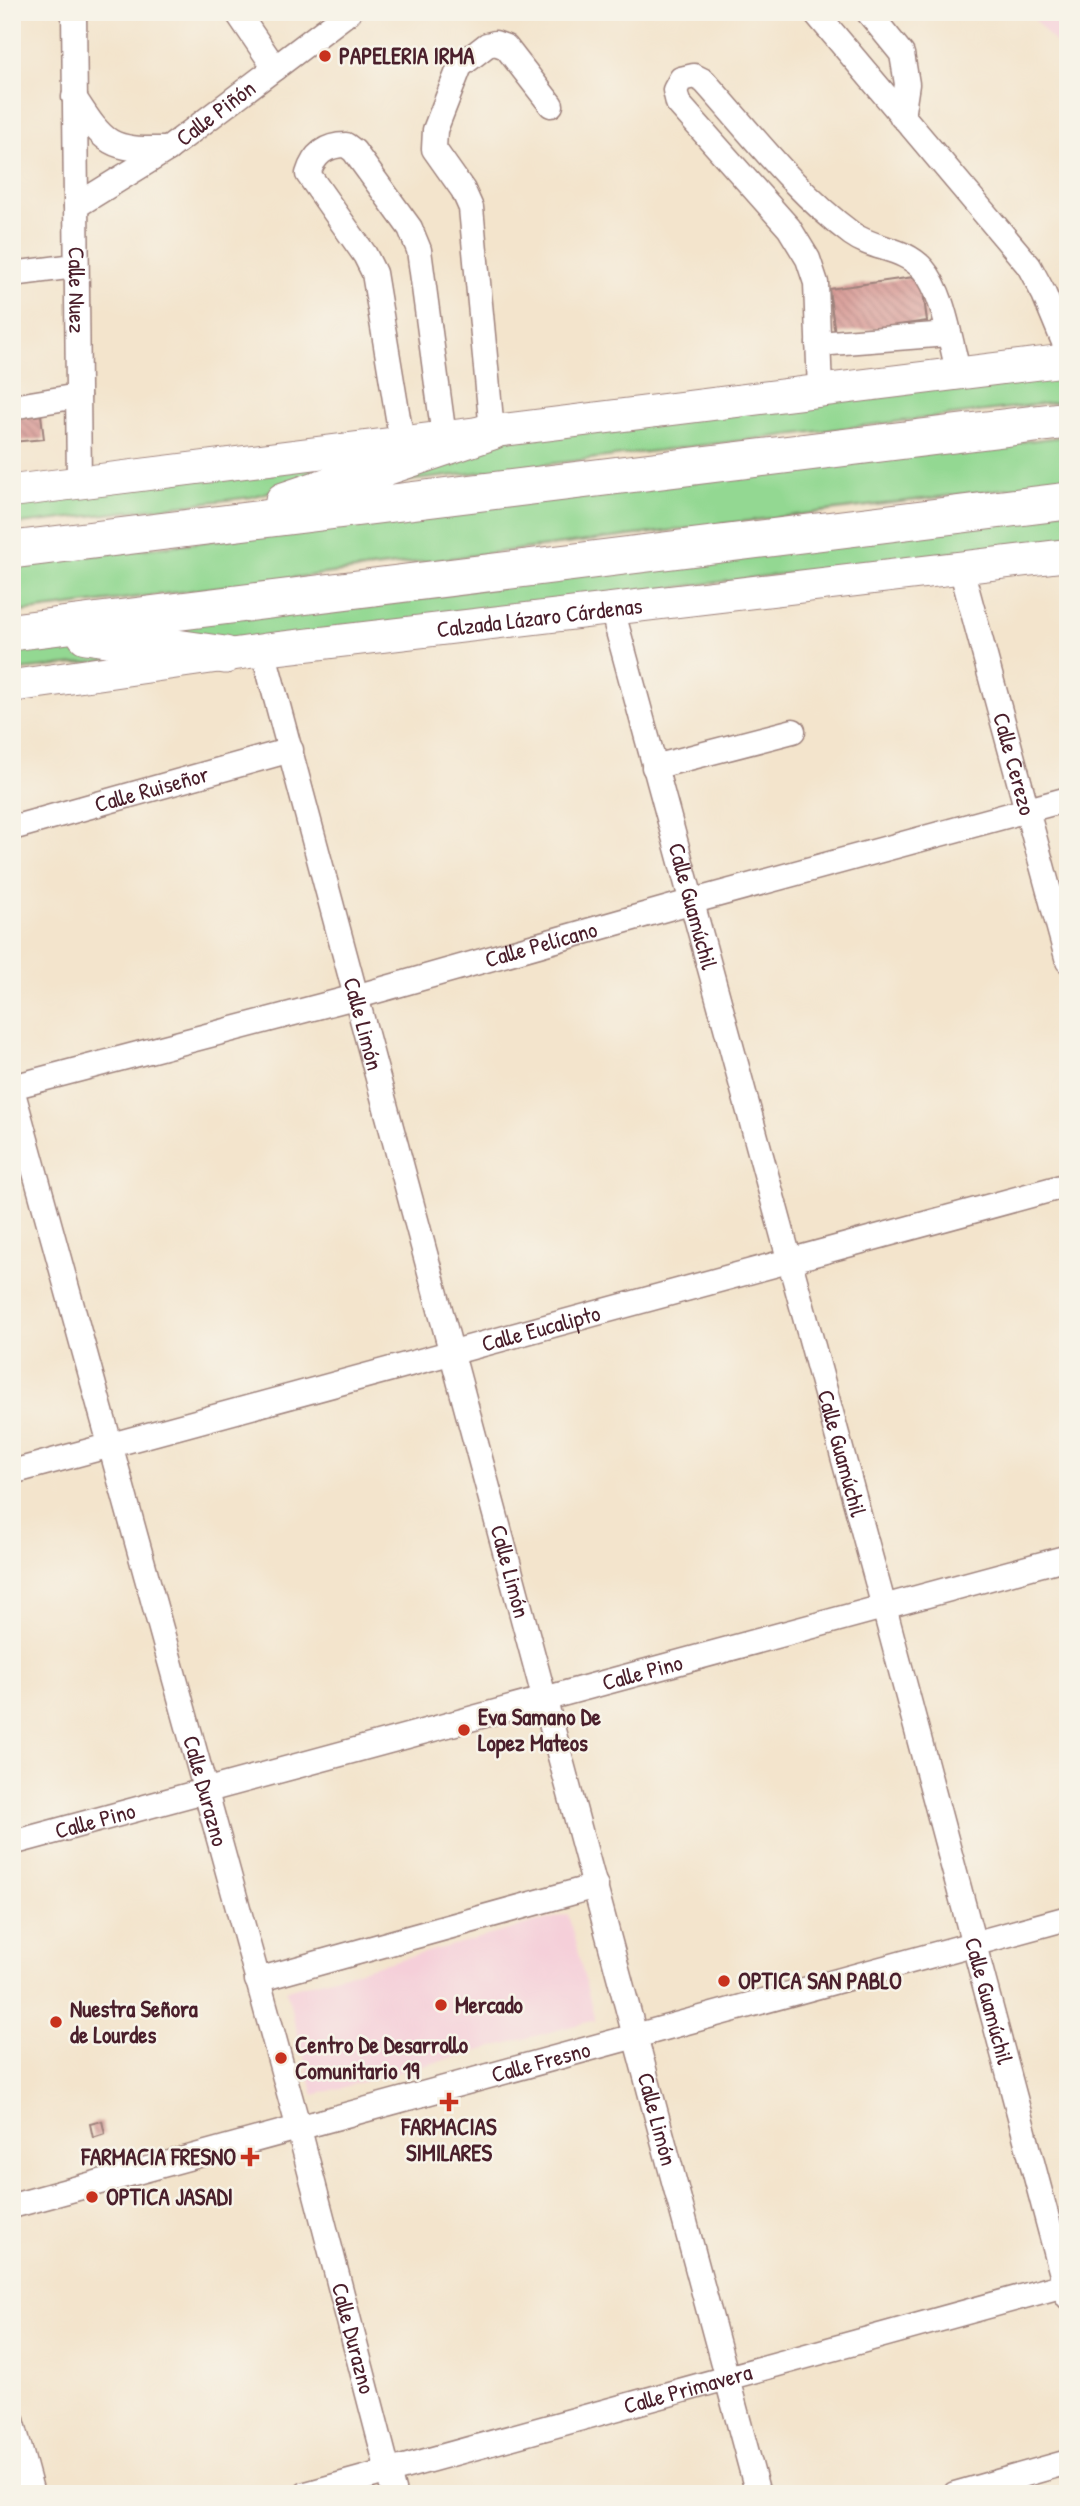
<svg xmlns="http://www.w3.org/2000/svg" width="1080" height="2506" font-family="'Patrick Hand',sans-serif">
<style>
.built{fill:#f5cfd9}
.grass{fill:#93d892;stroke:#6e7c5e;stroke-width:2}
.building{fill:url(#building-back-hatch)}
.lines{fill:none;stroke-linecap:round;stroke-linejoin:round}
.minor-casing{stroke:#9e827c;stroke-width:27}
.major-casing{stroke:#9e827c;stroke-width:34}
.highway-casing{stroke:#9e827c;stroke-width:39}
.minor{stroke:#fff;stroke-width:24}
.major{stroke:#fff;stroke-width:32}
.highway{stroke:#fff;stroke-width:37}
.poi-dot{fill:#c8321e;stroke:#f7f3e8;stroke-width:2.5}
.labels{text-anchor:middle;stroke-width:5;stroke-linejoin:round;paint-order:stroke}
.poi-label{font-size:23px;font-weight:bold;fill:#4a1f2b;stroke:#f7f3e8;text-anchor:start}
.street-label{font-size:23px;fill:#4a1f2b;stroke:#f7f3e8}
</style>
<defs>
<pattern id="building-back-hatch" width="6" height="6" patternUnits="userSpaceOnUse" patternTransform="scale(1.75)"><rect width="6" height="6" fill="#d69591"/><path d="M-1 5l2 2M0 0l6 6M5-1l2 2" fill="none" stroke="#b07977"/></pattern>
</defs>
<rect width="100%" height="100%" fill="#f7f3e8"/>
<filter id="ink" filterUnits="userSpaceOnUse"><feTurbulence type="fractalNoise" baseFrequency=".0143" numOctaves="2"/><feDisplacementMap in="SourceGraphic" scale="14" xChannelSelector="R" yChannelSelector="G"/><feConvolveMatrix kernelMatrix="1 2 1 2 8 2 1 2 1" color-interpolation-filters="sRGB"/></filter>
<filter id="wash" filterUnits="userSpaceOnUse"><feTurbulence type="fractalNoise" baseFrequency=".00686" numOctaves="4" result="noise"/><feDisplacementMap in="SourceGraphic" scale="28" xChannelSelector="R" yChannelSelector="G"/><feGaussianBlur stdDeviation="1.57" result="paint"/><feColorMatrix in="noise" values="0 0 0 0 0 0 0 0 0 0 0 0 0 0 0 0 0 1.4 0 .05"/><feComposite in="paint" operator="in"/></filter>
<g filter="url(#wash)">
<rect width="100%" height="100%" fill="#f3e4cc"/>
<g class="built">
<polygon points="1028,12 1068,12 1068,58"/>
<polygon points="568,1914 595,2020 314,2095 286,1990"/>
</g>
<g class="grass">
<polygon points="1068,369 1068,401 334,490 497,440"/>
<polygon points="1068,436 1068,481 12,613 12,565"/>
<polygon points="402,451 252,497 12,525 12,500"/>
<polygon points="1068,509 1068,538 228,644 118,625"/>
<polygon points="33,636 150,656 12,671 12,639"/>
</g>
<g id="blocks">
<g class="building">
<polygon points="921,276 927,321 835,334 829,289"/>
<polygon points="41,415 44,439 12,442 12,418"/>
<polygon points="102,2121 105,2134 93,2138 90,2124"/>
</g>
</g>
</g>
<g filter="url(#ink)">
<use href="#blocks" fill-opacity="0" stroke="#9e827c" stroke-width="2"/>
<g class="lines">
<g class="minor-casing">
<g id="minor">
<path id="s1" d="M74,12L79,483"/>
<polyline points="237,12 275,68"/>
<polyline points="815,12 1029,266 1044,294 1068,352"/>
<polyline points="868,12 902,54 907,84 902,117"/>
<path d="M74,97C105,145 109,150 168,149"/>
<path id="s2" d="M76,206L168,149L349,12"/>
<polyline points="12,274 75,266"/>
<polyline points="818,344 948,334"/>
<path d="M820,391L816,283L808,259L789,228L678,103L675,90L681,79L694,76L704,81C751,133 795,192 852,234C874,250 903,247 923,269C944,293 950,342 959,374"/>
<polyline points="12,407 78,396"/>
<polyline points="492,431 471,208 463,190 434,149 435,130 460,66 487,45 495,43 506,47 551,105"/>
<path d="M402,442L374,273L365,255L308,174C314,154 326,145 346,145L354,151L410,228L419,250L444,437"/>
<path id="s3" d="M961,568L1068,961"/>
<path id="s4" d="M612,609L884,1607L1068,2297"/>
<path id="s5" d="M263,650L758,2494"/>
<polyline points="654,767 793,731"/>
<path id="s6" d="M12,828L291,750"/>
<path id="s7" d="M12,1087L355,997L690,902L1068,799"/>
<path id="s8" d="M12,1089L299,2129L394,2494"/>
<path id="s9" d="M12,1472L1068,1185"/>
<path id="s10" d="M12,1843L1068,1557"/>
<polyline points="257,1980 596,1886"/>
<path id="s11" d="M12,2206L1068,1918"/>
<polyline points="12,2420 32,2494"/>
<path id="s12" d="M306,2494L1068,2284"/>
<polyline points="955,2494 1068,2462"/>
</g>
</g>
<g class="major-casing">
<g id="major">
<polyline points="12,491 1068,360"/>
<path id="s13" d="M12,686L263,650L1068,555"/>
</g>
</g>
<g class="highway-casing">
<g id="highway">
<polyline points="284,501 492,431"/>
<polyline points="12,550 1068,420"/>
<polyline points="12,632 1068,501"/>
<polyline points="86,635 225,655"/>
</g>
</g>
<use href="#minor" class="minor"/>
<use href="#major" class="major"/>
<use href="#highway" class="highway"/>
</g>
</g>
<g class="poi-dot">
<circle cx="325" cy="56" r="7"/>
<circle cx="464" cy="1730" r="7"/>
<circle cx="724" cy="1981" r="7"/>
<circle cx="441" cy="2005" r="7"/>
<circle cx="56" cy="2022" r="7"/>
<circle cx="281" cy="2058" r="7"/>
<path d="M445.5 2091.5h7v7h7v7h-7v7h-7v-7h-7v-7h7z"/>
<path d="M246.5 2146.5h7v7h7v7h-7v7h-7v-7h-7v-7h7z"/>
<circle cx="92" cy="2197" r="7"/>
</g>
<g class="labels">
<g class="poi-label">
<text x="339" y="64">PAPELERIA IRMA</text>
<text x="478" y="1725">Eva Samano De<tspan x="478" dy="26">Lopez Mateos</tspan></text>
<text x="738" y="1989">OPTICA SAN PABLO</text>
<text x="455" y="2013">Mercado</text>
<text x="70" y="2017">Nuestra Señora<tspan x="70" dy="26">de Lourdes</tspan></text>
<text x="295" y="2053">Centro De Desarrollo<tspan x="295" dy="26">Comunitario 19</tspan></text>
<text x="449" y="2135" text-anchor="middle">FARMACIAS<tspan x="449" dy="26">SIMILARES</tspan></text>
<text x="236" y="2165" text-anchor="end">FARMACIA FRESNO</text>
<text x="106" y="2205">OPTICA JASADI</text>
</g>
<g class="street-label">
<text dy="8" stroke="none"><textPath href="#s2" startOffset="168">Calle Piñón</textPath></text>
<text dy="8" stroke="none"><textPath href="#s1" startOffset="278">Calle Nuez</textPath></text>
<text dy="8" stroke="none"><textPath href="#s13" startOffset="532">Calzada Lázaro Cárdenas</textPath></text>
<text dy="8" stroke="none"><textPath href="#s3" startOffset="203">Calle Cerezo</textPath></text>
<text dy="8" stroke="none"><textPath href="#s6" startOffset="145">Calle Ruiseñor</textPath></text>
<text dy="8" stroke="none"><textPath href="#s4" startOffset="308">Calle Guamúchil</textPath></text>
<text dy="8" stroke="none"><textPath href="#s7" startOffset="548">Calle Pelícano</textPath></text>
<text dy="8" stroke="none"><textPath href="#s5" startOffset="387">Calle Limón</textPath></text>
<text dy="8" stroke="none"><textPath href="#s9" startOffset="548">Calle Eucalipto</textPath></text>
<text dy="8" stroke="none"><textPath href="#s4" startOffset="875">Calle Guamúchil</textPath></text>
<text dy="8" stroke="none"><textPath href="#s5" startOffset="954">Calle Limón</textPath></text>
<text dy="8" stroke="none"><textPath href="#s10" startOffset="653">Calle Pino</textPath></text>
<text dy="8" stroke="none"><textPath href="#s8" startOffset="728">Calle Durazno</textPath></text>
<text dy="8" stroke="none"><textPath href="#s10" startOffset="86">Calle Pino</textPath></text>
<text dy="8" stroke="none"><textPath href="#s4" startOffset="1442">Calle Guamúchil</textPath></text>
<text dy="8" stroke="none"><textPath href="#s11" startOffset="548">Calle Fresno</textPath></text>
<text dy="8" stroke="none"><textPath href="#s5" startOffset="1521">Calle Limón</textPath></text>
<text dy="8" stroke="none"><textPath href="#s8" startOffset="1295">Calle Durazno</textPath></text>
<text dy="8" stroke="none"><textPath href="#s12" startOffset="396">Calle Primavera</textPath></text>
</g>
</g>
<rect width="1080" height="2506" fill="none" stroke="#f7f3e8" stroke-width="42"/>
</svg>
